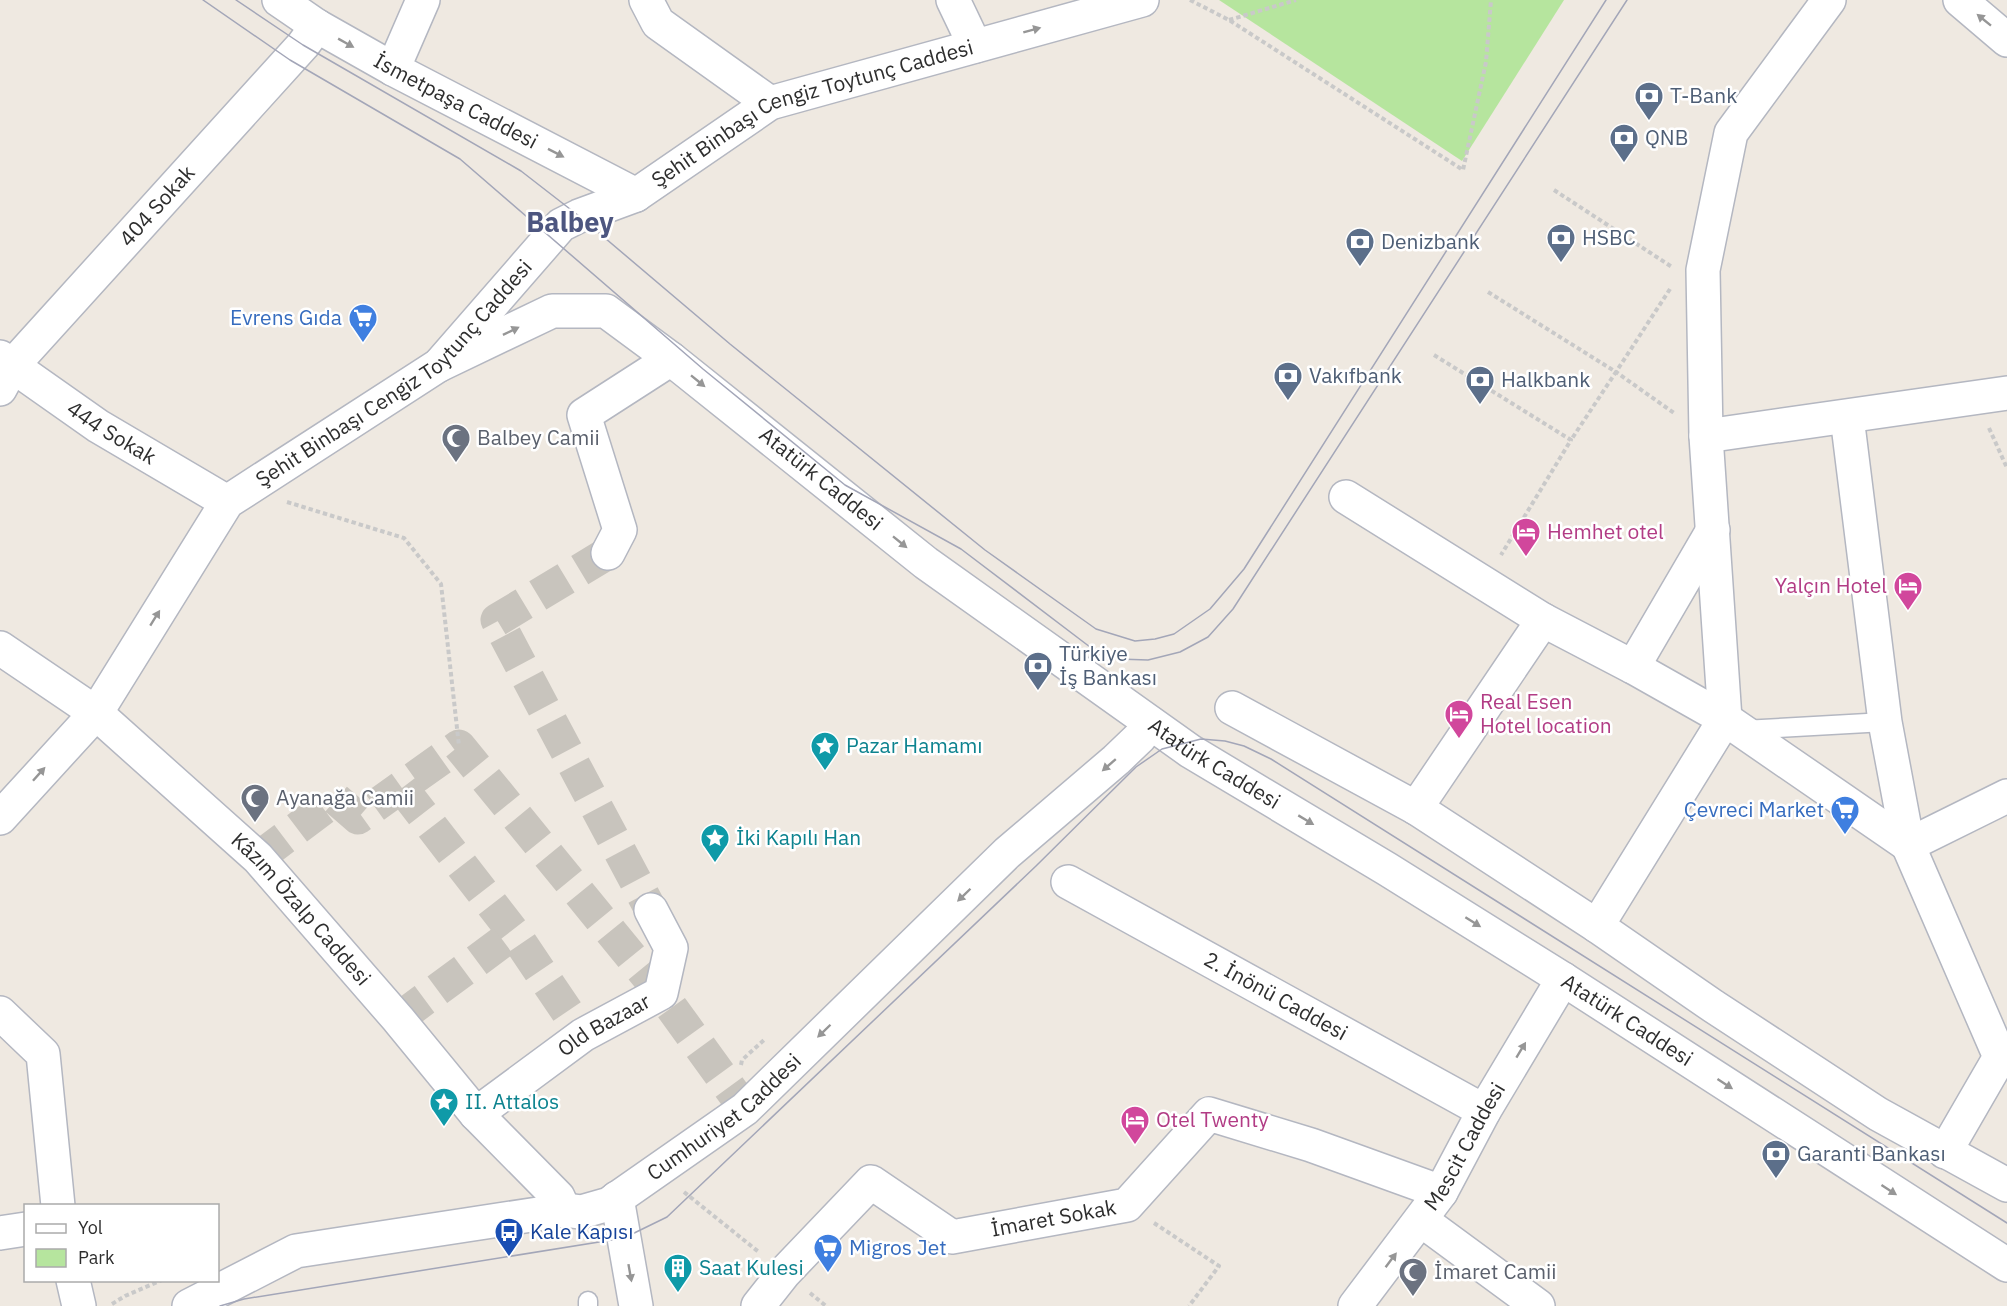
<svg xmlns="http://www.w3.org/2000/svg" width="2007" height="1306" font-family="'IBM Plex Sans',sans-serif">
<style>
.green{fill:#b6e59e}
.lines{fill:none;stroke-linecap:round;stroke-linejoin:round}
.street-tunnel{stroke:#c8c4bd;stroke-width:33;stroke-dasharray:33 16;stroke-linecap:butt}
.lane-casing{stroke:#b4b7c1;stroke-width:21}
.street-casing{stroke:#b4b7c1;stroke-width:36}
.secondary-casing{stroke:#b4b7c1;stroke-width:36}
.path{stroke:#c9c9c9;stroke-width:4;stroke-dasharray:4.5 3;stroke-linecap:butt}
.lane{stroke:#fff;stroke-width:18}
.street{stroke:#fff;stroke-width:33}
.secondary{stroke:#fff;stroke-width:33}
.tram{stroke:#a3a6b8;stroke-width:1.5}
.oneway{fill:#969696}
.labels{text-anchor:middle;stroke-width:5;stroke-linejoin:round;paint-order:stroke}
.service-label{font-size:21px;fill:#4e5e75;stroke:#fff;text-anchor:start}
.street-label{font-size:21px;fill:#2e2e2e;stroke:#fff}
.shop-label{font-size:21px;fill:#366cbe;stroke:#fff;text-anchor:end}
.worship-label{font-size:21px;fill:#5b616d;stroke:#fff;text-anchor:start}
.hotel-label{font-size:21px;fill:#b23c85;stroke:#fff;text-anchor:start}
.culture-label{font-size:21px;fill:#0d838f;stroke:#fff;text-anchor:start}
.transit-label{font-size:21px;fill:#164399;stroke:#fff;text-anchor:start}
.district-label{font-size:27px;font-weight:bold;fill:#4d5680;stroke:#fff}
</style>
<rect width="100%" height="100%" fill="#efe9e1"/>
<polygon class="green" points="1219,0 1564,0 1462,161"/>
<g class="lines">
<g class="street-tunnel">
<polyline points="608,553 497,620 651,910"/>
<polyline points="402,788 514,933 583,1035"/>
<polyline points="258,858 336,799 358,818 459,746 661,993 745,1109"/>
<polyline points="398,1019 514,933"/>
</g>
<g class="lane-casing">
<g id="lane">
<polyline points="1743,730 1885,722"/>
<polyline points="588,1301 588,1306"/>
</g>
</g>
<g class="street-casing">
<g id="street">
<polyline points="646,0 658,23 770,103"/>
<polyline points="953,0 975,46"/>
<polyline points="393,69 423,0"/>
<path id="s1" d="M0,357L98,426L227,502"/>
<path id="s2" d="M0,389L13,365L303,45L317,26"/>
<polyline points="1847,417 1885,722 1908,845 2000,1057 1945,1152"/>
<polyline points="1706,436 2007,393"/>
<polyline points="1346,497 1543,620 1633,667 1725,719 1908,845"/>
<polyline points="608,553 620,530 584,415 671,359"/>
<path id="s3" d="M0,648L96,713L258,858L398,1019L476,1114L558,1197L564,1210"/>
<polyline points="1633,667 1713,530"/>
<polyline points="1232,708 1416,808 1597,926 1713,1006 1878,1114 2007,1185"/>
<polyline points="1416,808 1543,620"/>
<polyline points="1908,845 2007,796"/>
<path id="s4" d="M1068,882L1484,1111"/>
<polyline points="1597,926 1725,719 1706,436 1703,270 1731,133 1829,0"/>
<polyline points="0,1013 43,1054 58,1206"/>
<path id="s5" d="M476,1114L583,1035L661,993L671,948L651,910"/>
<polyline points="617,1198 636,1306"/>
<polyline points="1421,1220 1538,1306"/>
<polyline points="0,1233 26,1229"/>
<polyline points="73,1280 79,1306"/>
<path id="s6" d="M189,1306L296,1251L564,1210L581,1212L609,1204L745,1109L1007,853L1116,760L1140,737L1150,723"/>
<path id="s7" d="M758,1306L784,1273L871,1182L952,1237L1127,1205L1209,1114L1311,1145L1441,1192"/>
<path id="s8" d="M1355,1306L1441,1192L1484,1111L1563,979"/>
</g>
</g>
<g class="secondary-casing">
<g id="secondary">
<path id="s9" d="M279,0L317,26L393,69L636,195"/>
<polyline points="1960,0 2007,40"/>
<path id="s10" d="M439,365L552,311H606L671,359L926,563L1190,751L1387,869L1563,979L2007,1265"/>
<path id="s11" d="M0,818L96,713L227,502L439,365L561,225L579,216L636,195L770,103L1142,0"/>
</g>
</g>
<g class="path">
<polyline points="1190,0 1229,20 1463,170 1486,62 1491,0"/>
<polyline points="1229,20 1296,0"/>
<polyline points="1554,190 1672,267"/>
<polyline points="1670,289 1616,372 1674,413"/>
<polyline points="1488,292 1616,372 1571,440"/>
<polyline points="1434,355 1571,440 1501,555"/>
<polyline points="1989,428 2007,468"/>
<polyline points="287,502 404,538 441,584 459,746"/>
<polyline points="741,1065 742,1060 764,1040"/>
<polyline points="684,1192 760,1253"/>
<polyline points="1154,1223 1219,1266 1189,1306"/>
<polyline points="810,1293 826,1306"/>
<polyline points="112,1304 125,1296 162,1280"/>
</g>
<use href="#lane" class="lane"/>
<use href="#street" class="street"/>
<use href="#secondary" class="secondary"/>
<g class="tram">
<polyline points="203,0 290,60 460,159 703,369 845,485 961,549 1090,647 1118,659 1148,660 1180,652 1208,637 1233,609 1627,0"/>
<polyline points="236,0 303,45 521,171 579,216 730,344 985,550 1096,629 1135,641 1155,639 1174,634 1210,609 1244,569 1606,0"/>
<polyline points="220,1306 244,1299 624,1238 667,1217 1036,866 1136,767 1162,749 1201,739 1225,741 1244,746 1271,759 2007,1223"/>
</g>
</g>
<defs><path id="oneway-solid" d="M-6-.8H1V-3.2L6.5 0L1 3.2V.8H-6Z" transform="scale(1.5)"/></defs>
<g class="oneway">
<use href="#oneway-solid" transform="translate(1984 20) rotate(-141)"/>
<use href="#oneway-solid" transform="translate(1032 30) rotate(-15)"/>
<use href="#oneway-solid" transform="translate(346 43) rotate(29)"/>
<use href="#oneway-solid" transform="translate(556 153) rotate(27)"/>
<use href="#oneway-solid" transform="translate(511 331) rotate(-26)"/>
<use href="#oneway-solid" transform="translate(698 381) rotate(39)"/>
<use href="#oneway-solid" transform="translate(900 542) rotate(39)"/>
<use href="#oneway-solid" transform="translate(155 618) rotate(-58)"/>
<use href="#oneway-solid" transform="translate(1109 765) rotate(139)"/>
<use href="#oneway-solid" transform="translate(39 774) rotate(-48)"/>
<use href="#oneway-solid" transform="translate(1306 820) rotate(31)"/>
<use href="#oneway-solid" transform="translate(964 895) rotate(136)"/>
<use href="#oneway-solid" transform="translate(1473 922) rotate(32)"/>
<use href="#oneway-solid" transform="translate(824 1031) rotate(136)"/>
<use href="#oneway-solid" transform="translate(1521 1050) rotate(-59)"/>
<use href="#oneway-solid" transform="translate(1725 1084) rotate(33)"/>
<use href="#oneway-solid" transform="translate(1889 1190) rotate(33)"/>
<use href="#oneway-solid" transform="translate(1391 1260) rotate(-53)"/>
<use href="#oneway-solid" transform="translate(630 1273) rotate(80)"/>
</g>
<defs>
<g id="bank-pin" transform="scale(1.5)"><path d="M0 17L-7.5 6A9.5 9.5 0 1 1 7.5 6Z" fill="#5c6f8a" stroke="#fff"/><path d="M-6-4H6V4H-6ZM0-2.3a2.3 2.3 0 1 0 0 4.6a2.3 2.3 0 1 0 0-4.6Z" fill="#fff"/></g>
<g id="supermarket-pin" transform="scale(1.5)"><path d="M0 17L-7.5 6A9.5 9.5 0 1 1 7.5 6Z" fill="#3f7fe0" stroke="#fff"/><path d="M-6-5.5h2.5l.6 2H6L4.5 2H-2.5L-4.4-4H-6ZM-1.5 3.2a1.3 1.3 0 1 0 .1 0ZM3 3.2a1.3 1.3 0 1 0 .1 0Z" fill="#fff"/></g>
<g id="mosque-pin" transform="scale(1.5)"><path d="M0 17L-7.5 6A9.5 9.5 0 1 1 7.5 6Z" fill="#6b7280" stroke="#fff"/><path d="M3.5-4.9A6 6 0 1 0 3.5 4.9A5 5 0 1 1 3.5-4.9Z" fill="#fff"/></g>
<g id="hotel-pin" transform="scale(1.5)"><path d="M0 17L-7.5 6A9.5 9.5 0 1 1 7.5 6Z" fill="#d1479c" stroke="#fff"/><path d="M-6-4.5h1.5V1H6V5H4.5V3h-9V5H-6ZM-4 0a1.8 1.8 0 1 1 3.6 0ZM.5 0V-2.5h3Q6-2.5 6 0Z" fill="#fff"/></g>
<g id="sight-pin" transform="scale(1.5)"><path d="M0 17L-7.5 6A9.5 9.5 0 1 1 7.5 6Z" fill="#0f9aa8" stroke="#fff"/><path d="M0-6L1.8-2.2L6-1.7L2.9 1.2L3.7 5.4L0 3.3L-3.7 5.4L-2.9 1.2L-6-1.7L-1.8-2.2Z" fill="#fff"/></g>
<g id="bus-pin" transform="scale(1.5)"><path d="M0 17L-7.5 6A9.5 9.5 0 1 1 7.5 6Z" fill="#1a4fb4" stroke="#fff"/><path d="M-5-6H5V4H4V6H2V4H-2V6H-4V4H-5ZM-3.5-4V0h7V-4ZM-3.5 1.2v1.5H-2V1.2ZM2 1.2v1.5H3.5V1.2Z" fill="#fff"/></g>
<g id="building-pin" transform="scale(1.5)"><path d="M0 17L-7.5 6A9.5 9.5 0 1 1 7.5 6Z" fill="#0f9aa8" stroke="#fff"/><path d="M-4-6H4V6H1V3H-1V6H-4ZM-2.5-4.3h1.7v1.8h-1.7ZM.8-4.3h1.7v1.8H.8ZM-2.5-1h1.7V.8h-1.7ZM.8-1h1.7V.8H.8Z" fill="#fff"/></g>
</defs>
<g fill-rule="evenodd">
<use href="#bank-pin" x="1649" y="96"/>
<use href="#bank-pin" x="1624" y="138"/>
<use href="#bank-pin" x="1561" y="238"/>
<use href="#bank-pin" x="1360" y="242"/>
<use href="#supermarket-pin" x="363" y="318"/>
<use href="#bank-pin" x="1288" y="376"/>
<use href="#bank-pin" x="1480" y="380"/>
<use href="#mosque-pin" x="456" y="438"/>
<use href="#hotel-pin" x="1526" y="532"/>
<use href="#hotel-pin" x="1908" y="586"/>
<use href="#bank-pin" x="1038" y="666"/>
<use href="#hotel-pin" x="1459" y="714"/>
<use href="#sight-pin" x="825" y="746"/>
<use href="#mosque-pin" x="255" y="798"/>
<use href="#supermarket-pin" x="1845" y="810"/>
<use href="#sight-pin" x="715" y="838"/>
<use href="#sight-pin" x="444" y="1102"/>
<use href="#hotel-pin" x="1135" y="1120"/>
<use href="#bank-pin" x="1776" y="1154"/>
<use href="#bus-pin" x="509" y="1232"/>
<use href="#supermarket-pin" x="828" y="1248"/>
<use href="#building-pin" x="678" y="1268"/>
<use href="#mosque-pin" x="1413" y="1272"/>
</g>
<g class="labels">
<g class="service-label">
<text x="1670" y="103">T-Bank</text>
<text x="1645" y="145">QNB</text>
<text x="1582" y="245">HSBC</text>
<text x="1381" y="249">Denizbank</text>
<text x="1309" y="383">Vakıfbank</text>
<text x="1501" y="387">Halkbank</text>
<text x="1059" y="661">Türkiye<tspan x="1059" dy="24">İş Bankası</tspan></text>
<text x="1797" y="1161">Garanti Bankası</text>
</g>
<g class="street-label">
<text dy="7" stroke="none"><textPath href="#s9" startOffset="204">İsmetpaşa Caddesi</textPath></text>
<text dy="7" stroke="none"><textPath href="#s11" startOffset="1107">Şehit Binbaşı Cengiz Toytunç Caddesi</textPath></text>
<text dy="7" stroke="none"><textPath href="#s2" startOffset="242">404 Sokak</textPath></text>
<text dy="7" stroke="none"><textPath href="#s11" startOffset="603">Şehit Binbaşı Cengiz Toytunç Caddesi</textPath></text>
<text dy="7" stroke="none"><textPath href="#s1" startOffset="135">444 Sokak</textPath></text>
<text dy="7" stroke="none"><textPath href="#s10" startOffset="452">Atatürk Caddesi</textPath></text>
<text dy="7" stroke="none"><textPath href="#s10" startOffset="938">Atatürk Caddesi</textPath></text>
<text dy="7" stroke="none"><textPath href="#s3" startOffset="400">Kâzım Özalp Caddesi</textPath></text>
<text dy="7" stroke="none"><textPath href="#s4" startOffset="237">2. İnönü Caddesi</textPath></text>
<text dy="7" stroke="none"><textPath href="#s10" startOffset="1424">Atatürk Caddesi</textPath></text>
<text dy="7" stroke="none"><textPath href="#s5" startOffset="156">Old Bazaar</textPath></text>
<text dy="7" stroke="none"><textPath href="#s6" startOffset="582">Cumhuriyet Caddesi</textPath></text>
<text dy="7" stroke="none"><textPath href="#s8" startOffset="194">Mescit Caddesi</textPath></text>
<text dy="7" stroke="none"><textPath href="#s7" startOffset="369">İmaret Sokak</textPath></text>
</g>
<g class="shop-label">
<text x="342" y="325">Evrens Gıda</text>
<text x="1824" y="817">Çevreci Market</text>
<text x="849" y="1255" text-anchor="start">Migros Jet</text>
</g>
<g class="worship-label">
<text x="477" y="445">Balbey Camii</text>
<text x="276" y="805">Ayanağa Camii</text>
<text x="1434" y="1279">İmaret Camii</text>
</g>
<g class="hotel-label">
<text x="1547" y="539">Hemhet otel</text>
<text x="1887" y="593" text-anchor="end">Yalçın Hotel</text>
<text x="1480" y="709">Real Esen<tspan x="1480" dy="24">Hotel location</tspan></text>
<text x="1156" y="1127">Otel Twenty</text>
</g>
<g class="culture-label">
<text x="846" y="753">Pazar Hamamı</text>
<text x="736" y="845">İki Kapılı Han</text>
<text x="465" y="1109">II. Attalos</text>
<text x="699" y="1275">Saat Kulesi</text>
</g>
<g class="transit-label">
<text x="530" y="1239">Kale Kapısı</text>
</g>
<g class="district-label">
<text x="570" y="232">Balbey</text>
</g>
</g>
<rect x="24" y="1204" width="195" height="78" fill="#ffffff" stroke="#ababab" stroke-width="1.5"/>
<rect x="36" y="1224" width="30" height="9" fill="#ffffff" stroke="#ababab" stroke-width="1.5"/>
<text x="78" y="1234" font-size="18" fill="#2e2e2e">Yol</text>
<rect x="36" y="1249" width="30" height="18" fill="#b6e59e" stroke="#ababab" stroke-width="1.5"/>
<text x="78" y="1264" font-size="18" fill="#2e2e2e">Park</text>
</svg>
